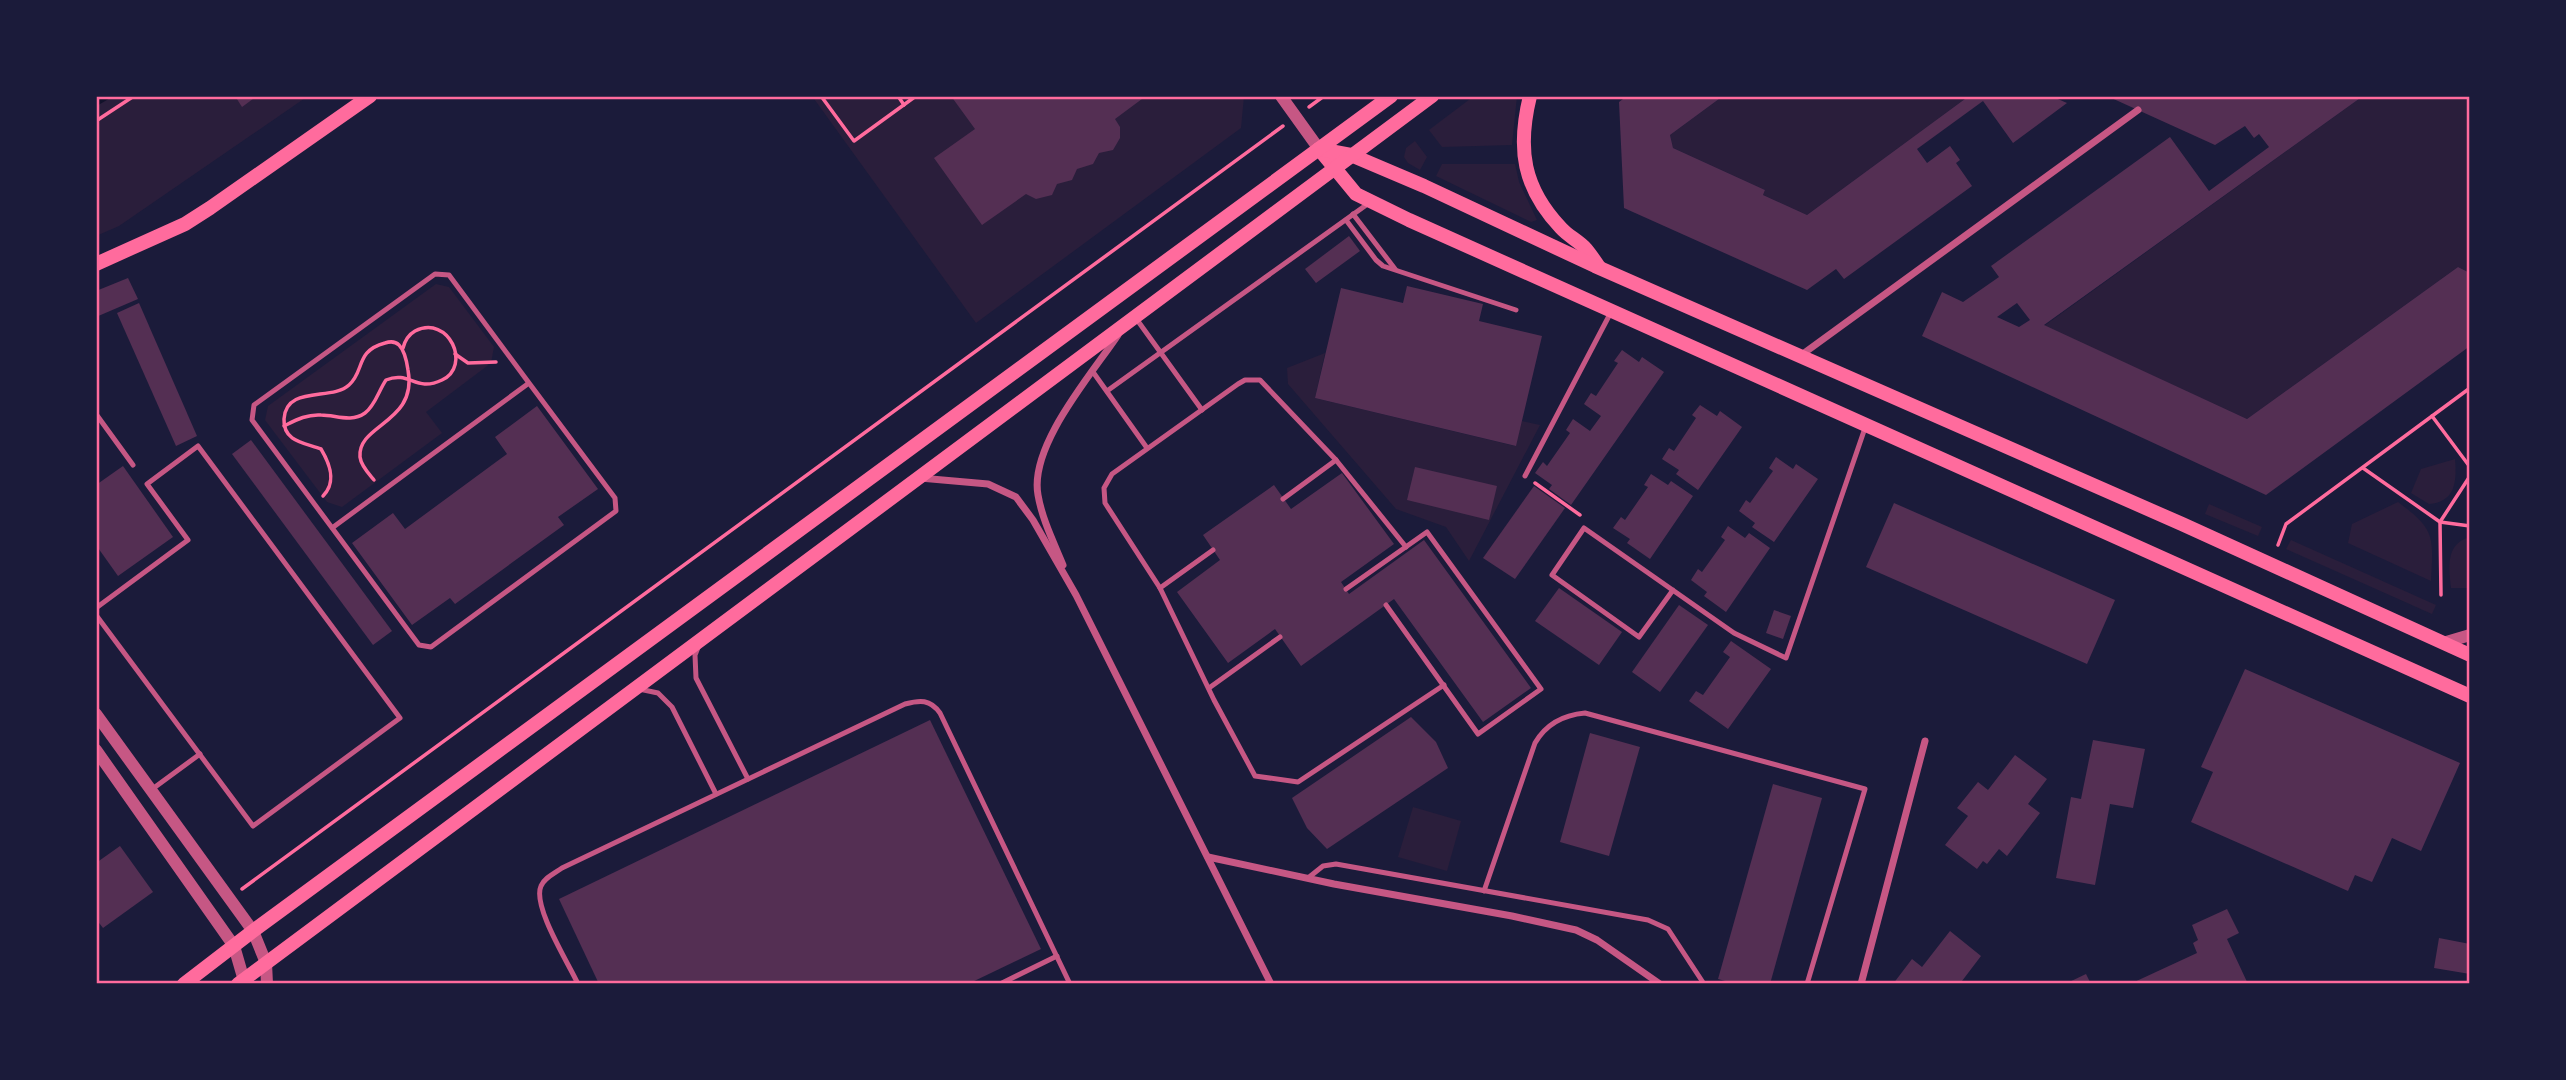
<svg xmlns="http://www.w3.org/2000/svg" width="2566" height="1080" font-family="Lato,sans-serif">
<style>
.green{fill:#2a1e3b}
.lines{fill:none;stroke-linecap:round;stroke-linejoin:round}
.stream{stroke:#12122b;stroke-width:6}
.building{fill:#542f53;fill-rule:evenodd}
.path{stroke:#ff6b9d;stroke-width:3.5}
.service{stroke:#c65784;stroke-width:5}
.minor{stroke:#c65784;stroke-width:7}
.tertiary{stroke:#c65784;stroke-width:12}
.secondary{stroke:#ff6b9d;stroke-width:14}
.neatline{fill:none;stroke:#ff6b9d;stroke-width:2.5}
</style>
<rect width="100%" height="100%" fill="#1b1b3a"/>
<g class="green">
<polygon points="96,96 308,96 119,226 96,236"/>
<polygon points="812,96 1244,96 1241,128 976,323"/>
<polygon points="1474,96 1517,96 1512,145 1442,147 1429,130"/>
<polygon points="1723,96 1969,96 1807,215 1763,195 1765,190 1673,148 1670,135"/>
<polygon points="2363,96 2470,96 2470,273 2458,267 2247,419 2044,326"/>
<polygon points="1415,141 1427,157 1420,170 1408,163 1404,157 1406,148"/>
<polygon points="1442,164 1515,164 1519,182 1537,220 1531,222 1436,176"/>
<polygon points="436,284 449,287 494,347 491,363 426,412 442,433 342,507 327,502 265,420 268,406"/>
<polygon points="1325,353 1315,398 1515,446 1522,421 1540,425 1469,561 1446,527 1396,509 1288,384 1287,368"/>
<path d="M2455,459C2457,482 2455,502 2429,504L2411,493L2421,469Z"/>
<path d="M2398,502C2436,530 2433,537 2431,581L2348,543L2352,524Z"/>
<polygon points="2209,504 2262,527 2258,536 2205,514"/>
<path d="M2470,537V588H2451C2449,567 2445,544 2470,537Z"/>
<polygon points="2291,540 2436,605 2432,614 2286,549"/>
<polygon points="1413,807 1461,821 1447,871 1398,857"/>
</g>
<g class="lines">
<polyline class="stream" points="96,103 108,96"/>
</g>
<g class="building">
<polygon points="235,96 257,96 242,107"/>
<polygon points="951,96 1146,96 1115,119 1120,127 1120,138 1113,150 1099,153 1093,164 1077,169 1072,180 1057,184 1052,195 1036,199 1026,194 982,225 934,158 975,129"/>
<polygon points="1627,96 1723,96 1670,135 1673,148 1765,190 1763,195 1807,215 1969,96 2051,96 2067,103 2013,143 1983,101 1917,149 1927,163 1950,146 1960,160 1956,163 1972,186 1844,279 1836,269 1807,290 1624,208 1619,102"/>
<path d="M2107,96H2363L2044,325L2247,419L2458,267L2470,273V346L2266,495L1922,336L1942,292L1963,302L1999,277L1991,266L2170,137L2209,191L2269,147L2259,134L2254,138L2245,126L2215,145ZM2017,303L2030,320L2019,327L1997,317Z"/>
<polygon points="1349,236 1360,251 1316,283 1305,269"/>
<polygon points="128,278 138,299 96,317 96,291"/>
<polygon points="1407,286 1483,304 1479,321 1542,336 1516,446 1315,398 1341,288 1403,303"/>
<polygon points="139,303 197,436 176,446 117,313"/>
<polygon points="1622,350 1639,362 1642,357 1664,372 1571,505 1549,489 1552,485 1535,473 1543,462 1547,466 1570,433 1566,430 1573,419 1590,431 1601,416 1584,404 1591,393 1596,396 1618,363 1614,361"/>
<polygon points="1700,405 1717,416 1720,411 1742,427 1698,490 1676,474 1679,470 1662,459 1669,448 1674,451 1696,418 1692,415"/>
<polygon points="537,406 598,489 558,517 564,525 455,604 450,598 412,625 352,543 393,513 405,529 496,462 507,454 495,437"/>
<polygon points="251,440 392,631 373,645 232,454"/>
<polygon points="1776,457 1793,469 1796,464 1818,479 1774,542 1752,527 1755,523 1739,511 1746,500 1750,503 1773,471 1769,468"/>
<polygon points="123,466 173,537 118,576 96,545 96,485"/>
<polygon points="1415,467 1497,486 1489,520 1407,500"/>
<polygon points="1342,473 1394,544 1341,582 1349,594 1424,540 1531,688 1483,722 1394,599 1301,666 1275,629 1228,663 1177,592 1220,560 1203,535 1274,485 1291,509"/>
<polygon points="1651,474 1668,485 1671,481 1693,496 1650,559 1627,543 1630,539 1613,528 1621,517 1625,520 1648,487 1644,485"/>
<polygon points="1534,486 1565,508 1515,579 1483,558"/>
<polygon points="1894,503 2115,600 2087,664 1866,567"/>
<polygon points="1728,526 1745,538 1749,533 1770,548 1726,612 1704,596 1707,592 1691,580 1698,569 1702,572 1725,540 1721,537"/>
<polygon points="1559,588 1622,632 1599,665 1535,621"/>
<polygon points="1679,605 1708,625 1660,692 1632,672"/>
<polygon points="1774,610 1791,616 1783,639 1766,633"/>
<polygon points="1731,641 1771,669 1728,729 1689,701 1696,691 1703,695 1730,657 1723,652"/>
<polygon points="2245,669 2460,763 2421,851 2392,838 2372,882 2355,875 2348,891 2191,822 2213,772 2201,767"/>
<polygon points="1411,717 1436,742 1448,768 1327,849 1307,828 1292,798"/>
<polygon points="930,720 1041,949 968,984 599,984 559,899"/>
<polygon points="1590,733 1640,747 1609,856 1560,842"/>
<polygon points="2093,740 2145,749 2133,808 2110,804 2095,885 2056,878 2071,797 2081,799"/>
<polygon points="2015,755 2047,779 2028,804 2040,813 2007,856 1999,849 1987,864 1983,861 1977,869 1945,845 1968,816 1957,808 1978,782 1988,790"/>
<polygon points="1773,784 1822,798 1770,984 1736,984 1718,979"/>
<polygon points="120,846 153,892 103,928 96,919 96,863"/>
<polygon points="2227,909 2239,933 2227,939 2248,984 2130,984 2197,953 2193,943 2198,940 2192,925"/>
<polygon points="1950,931 1981,956 1962,981 1966,984 1893,984 1912,959 1922,967"/>
<polygon points="2439,938 2470,944 2470,974 2434,968"/>
<polygon points="2086,974 2091,984 2065,984"/>
</g>
<g class="lines">
<g class="path">
<polyline points="821,96 854,141 916,96"/>
<polyline points="898,96 904,105"/>
<polyline points="1309,107 1324,96"/>
<polyline points="96,121 134,96"/>
<polyline points="455,354 468,363 496,362"/>
<polyline points="2432,416 2470,467"/>
<path d="M284,426C296,420 307,414 321,415C336,415 351,423 365,413C375,406 379,390 386,380C410,370 415,393 442,380C472,366 449,314 415,331C408,335 405,340 403,348"/>
<polyline points="2363,468 2440,522 2470,526"/>
<polyline points="1535,483 1580,515"/>
<path d="M323,496C337,482 330,464 321,449C305,443 283,442 284,419C286,385 332,401 349,385C365,371 355,351 385,343C391,341 395,341 399,345C405,351 407,363 408,370C418,423 357,424 360,457C361,466 369,474 374,480"/>
<polyline points="2278,545 2286,524 2470,388"/>
<polyline points="2441,595 2440,522 2470,476"/>
<polyline points="242,889 1283,126"/>
</g>
<g class="service">
<polyline points="1353,214 1395,269"/>
<polyline points="1346,220 1376,260 1383,266 1516,310"/>
<polyline points="1135,317 1202,410"/>
<polyline points="1093,372 1147,448"/>
<polyline points="1107,391 1369,203"/>
<polyline points="96,414 133,465"/>
<polyline points="1525,476 1610,314"/>
<polyline points="1283,499 1336,460"/>
<polyline points="332,528 529,383 615,498 616,511 431,647 419,645 252,420 254,405 435,274 449,275 529,383"/>
<polyline points="1406,547 1336,460 1260,380 1245,380 1238,384 1112,474 1104,488 1105,503 1160,588 1214,700 1255,776 1298,782 1444,685"/>
<polyline points="1160,588 1213,550"/>
<polyline points="1346,589 1427,532 1541,689 1478,734 1386,605"/>
<polyline points="1673,590 1639,637 1552,575 1584,528 1734,633 1786,658 1865,428"/>
<polyline points="96,608 188,540 147,484 198,446 400,718 253,826 96,615"/>
<polyline points="699,645 695,655 696,678 748,779"/>
<polyline points="1209,688 1280,637"/>
<polyline points="639,689 658,693 672,707 716,794"/>
<polyline points="151,790 200,754"/>
<polyline points="1308,878 1323,866 1336,864 1648,920 1668,929 1704,984"/>
<path d="M1484,891L1535,743C1546,724 1563,715 1585,713L1865,789L1807,984"/>
<path d="M578,984C569,964 532,906 541,886C544,878 555,873 562,868L905,704C920,700 930,699 940,713L1070,984"/>
<polyline points="1000,984 1057,956"/>
</g>
<g class="minor">
<polyline points="1800,356 2138,110"/>
<polyline points="920,478 988,484 1016,497 1033,520 1076,595 1271,984"/>
<path d="M1063,565C1054,543 1042,519 1038,495C1029,446 1091,375 1118,335"/>
<polyline points="1208,857 1334,884 1512,916 1576,930 1597,940 1660,984"/>
<polyline points="1861,984 1925,741"/>
</g>
<g class="tertiary">
<polyline points="1281,96 1319,149"/>
<polyline points="2443,643 2470,635"/>
<polyline points="96,714 253,931 266,963 267,984"/>
<polyline points="96,750 234,946 245,984"/>
</g>
<g class="secondary">
<path d="M1530,96C1517,149 1523,188 1561,228C1568,236 1579,241 1586,249C1591,255 1595,261 1599,267"/>
<polyline points="1319,149 1356,194 1409,220 2470,696"/>
<polyline points="1319,149 1351,155 1424,186 1595,266 2182,524 2470,655"/>
<polyline points="96,264 185,224 210,208 370,96"/>
<polyline points="184,984 253,931 1391,96"/>
<polyline points="238,984 1432,96"/>
</g>
</g>
<rect width="2566" height="1080" fill="none" stroke="#1b1b3a" stroke-width="196"/>
<rect x="98" y="98" width="2370" height="884" class="neatline"/>
</svg>
